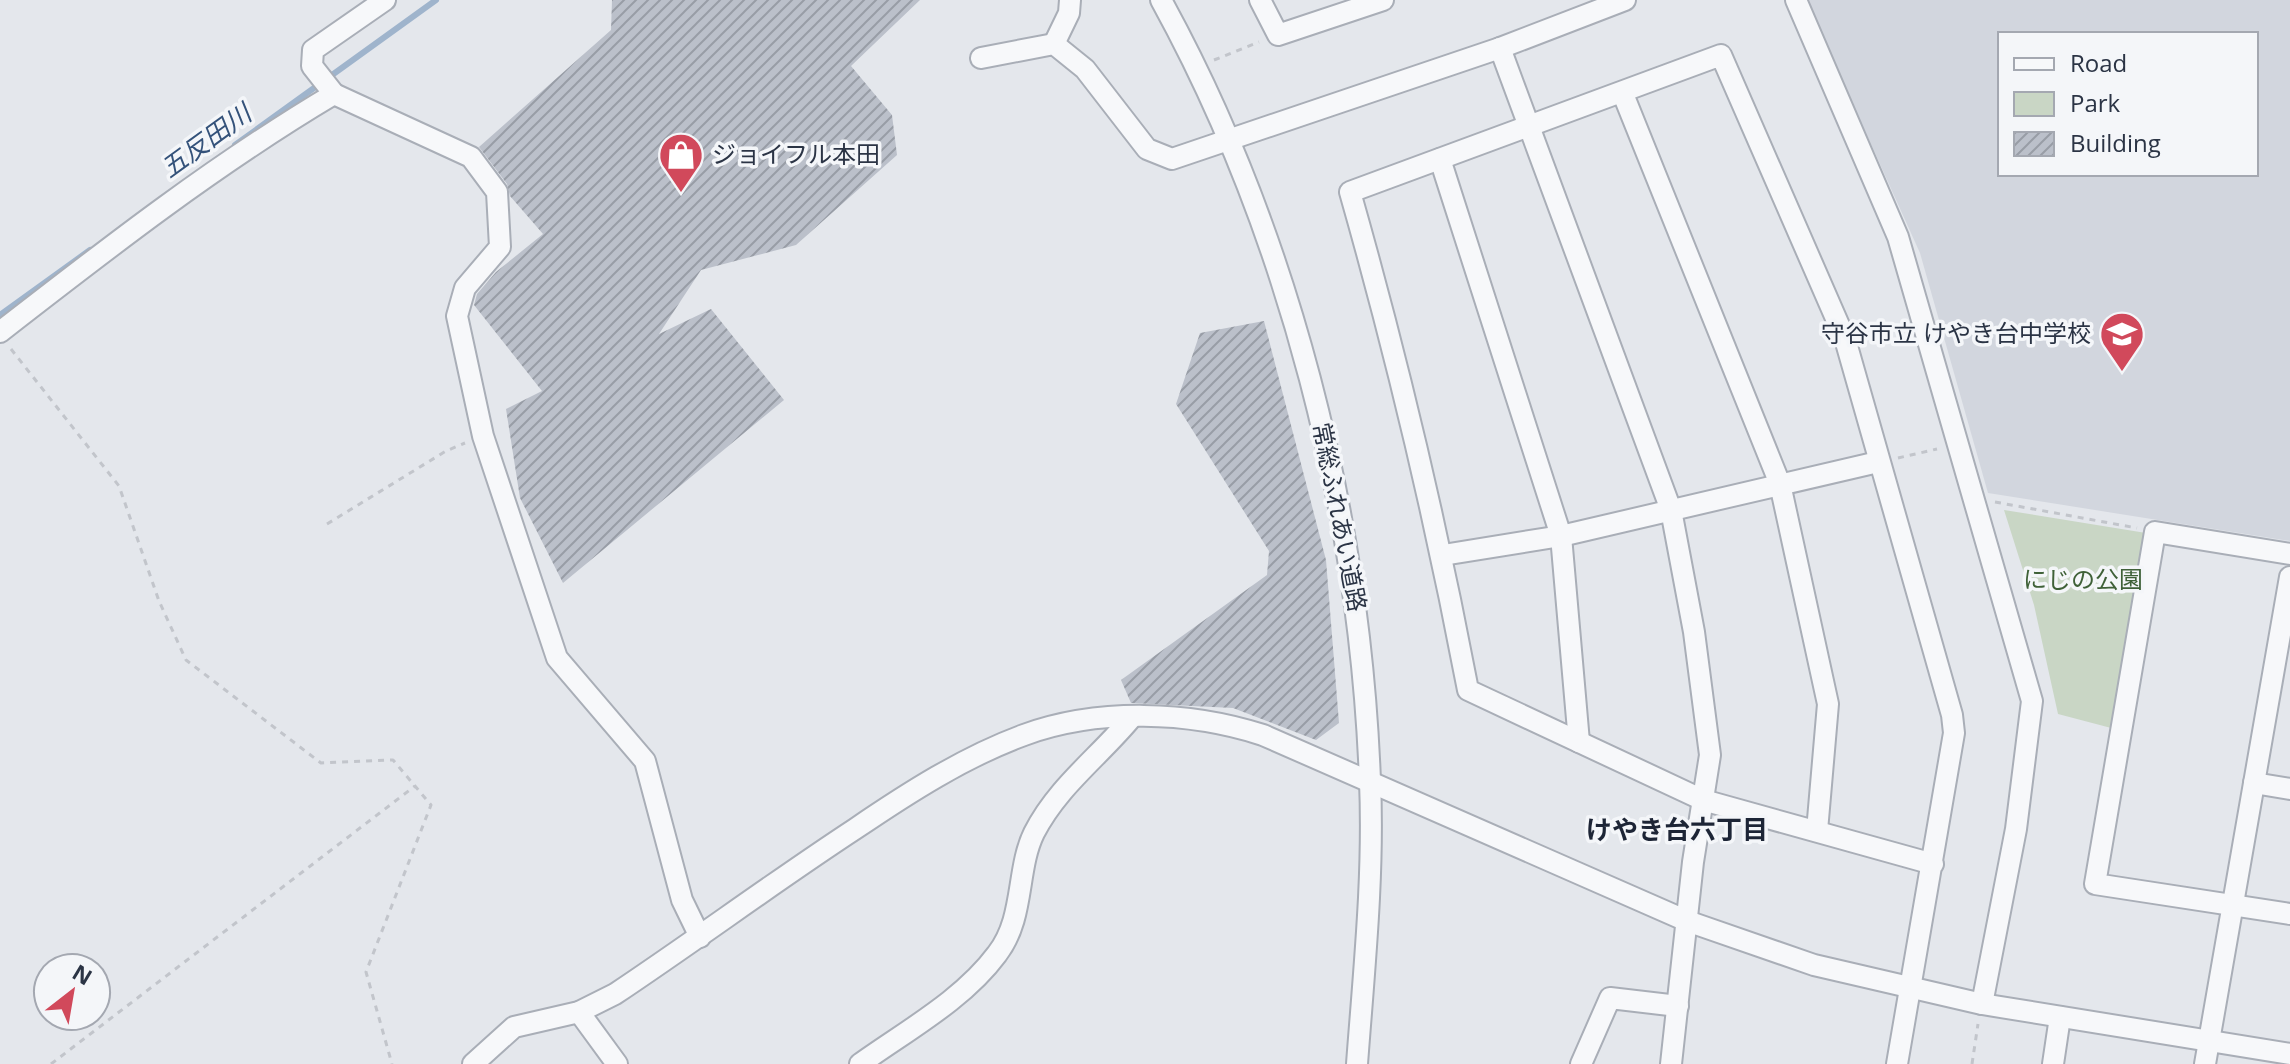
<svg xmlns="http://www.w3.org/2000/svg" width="2290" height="1064" font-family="'Open Sans','Noto Sans JP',sans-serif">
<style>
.built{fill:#d2d6de;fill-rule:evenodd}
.park{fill:#c9d6c5}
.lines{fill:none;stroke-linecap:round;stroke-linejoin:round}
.stream{stroke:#9fb4cc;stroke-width:6}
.building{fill:url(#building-hatch)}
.minor-casing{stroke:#a9aeb7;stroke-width:24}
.path{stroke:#c2c5cb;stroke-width:3;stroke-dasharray:6 6;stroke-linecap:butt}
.minor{stroke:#f7f8fa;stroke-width:20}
.labels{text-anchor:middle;stroke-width:7;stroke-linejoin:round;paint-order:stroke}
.poi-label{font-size:24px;fill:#2b3445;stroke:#f4f6f9;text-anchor:start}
.street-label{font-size:24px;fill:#2b3445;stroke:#f4f6f9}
.park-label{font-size:24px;fill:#3f6138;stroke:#f4f6f9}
.water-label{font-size:26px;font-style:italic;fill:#34527a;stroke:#f4f6f9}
.neighbourhood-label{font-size:26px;font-weight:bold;fill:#1d2536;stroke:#f4f6f9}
</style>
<defs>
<pattern id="building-hatch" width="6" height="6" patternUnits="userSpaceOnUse" patternTransform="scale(2)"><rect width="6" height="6" fill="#bbc0ca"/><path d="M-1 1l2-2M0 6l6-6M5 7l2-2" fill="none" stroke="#989da6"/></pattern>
</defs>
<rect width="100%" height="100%" fill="#e4e7ec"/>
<path class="built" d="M1806,0H2290V541L1988,493L1920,253ZM2000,34H2256V174H2000Z"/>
<polygon class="park" points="2004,510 2146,533 2115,729 2058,714 2034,605"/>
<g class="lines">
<g class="stream">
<polyline points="235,145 436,0"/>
<polyline points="0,315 90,250"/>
</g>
</g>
<g class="building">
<polygon points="612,0 920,0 851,66 892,115 897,155 796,245 701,270 659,334 711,309 784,400 563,583 520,498 506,409 542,391 474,305 477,294 496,272 543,234 510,196 507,184 479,147 611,30"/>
<polygon points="1264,321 1326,560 1339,723 1316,740 1233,708 1131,703 1121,680 1267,575 1269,551 1176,404 1200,333"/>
</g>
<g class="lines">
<g class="minor-casing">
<g id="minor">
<path d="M1161,0C1289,233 1360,515 1370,781C1374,875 1364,970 1357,1064"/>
<polyline points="1260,0 1278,35 1383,0"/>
<polyline points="1796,0 1898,237 2032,701 2016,829 1982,1004"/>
<polyline points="1054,44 1069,13 1070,0"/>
<polyline points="1500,48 1671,510 1694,632 1710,755 1693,862 1671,1064"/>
<polyline points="981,58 1054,44 1085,69 1147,149 1172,159 1500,48 1625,0"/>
<polyline points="334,94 471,157 497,192 500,247 465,288 457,316 483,436 557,658 645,761 682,900 700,937"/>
<polyline points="1623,94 1780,484 1828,704 1817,831"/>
<polyline points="1440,159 1561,536 1579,742"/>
<path d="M0,332C108,248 216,164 334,94L312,66L313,50L385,0"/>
<polyline points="2290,554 2155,532 2095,884 2290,914"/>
<polyline points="1443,555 1561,536 1878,462"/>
<polyline points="2254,783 2290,789"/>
<polyline points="579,1012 617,1064"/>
<path d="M473,1064L514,1027L579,1012L615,994C696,940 774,882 855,829C908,793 964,757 1024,735C1098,708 1189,711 1263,735L1687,921L1814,965L1982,1004L2290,1054"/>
<path d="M860,1064C906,1031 963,1000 997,954C1025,918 1016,870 1034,833C1058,786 1099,757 1132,717"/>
<polyline points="1581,1064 1610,998 1678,1006"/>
<path d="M1897,1064L1954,733L1952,715L1845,339L1721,55L1350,192C1397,357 1436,522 1468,690L1703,800L1933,864"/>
<polyline points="2053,1064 2060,1017"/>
<polyline points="2205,1064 2290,577"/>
</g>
</g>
<g class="path">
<polyline points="1214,60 1259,42"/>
<polyline points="11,349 119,486 159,601 186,660 321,763 393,760 431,805 366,972 392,1064"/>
<polyline points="1898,458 1937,449"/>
<polyline points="1995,502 2137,528"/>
<polyline points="327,524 446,451 465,443"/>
<polyline points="51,1064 415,786"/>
<polyline points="1972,1064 1978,1024"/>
</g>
<use href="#minor" class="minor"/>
</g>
<defs>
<g id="shop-pin" transform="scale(2.3)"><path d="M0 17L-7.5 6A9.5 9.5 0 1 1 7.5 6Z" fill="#d1495b" stroke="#f4f6f9"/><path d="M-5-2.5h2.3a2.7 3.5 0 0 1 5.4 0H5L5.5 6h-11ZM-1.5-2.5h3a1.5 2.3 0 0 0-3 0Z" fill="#fff"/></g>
<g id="school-pin" transform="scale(2.3)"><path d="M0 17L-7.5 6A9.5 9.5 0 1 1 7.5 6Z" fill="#d1495b" stroke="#f4f6f9"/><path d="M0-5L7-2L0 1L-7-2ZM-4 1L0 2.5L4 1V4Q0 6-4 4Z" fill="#fff"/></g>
</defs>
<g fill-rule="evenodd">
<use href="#shop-pin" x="681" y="155"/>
<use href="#school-pin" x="2122" y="334"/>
</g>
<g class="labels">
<g class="poi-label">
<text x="712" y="163">ジョイフル本田</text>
<text x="2091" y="342" text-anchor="end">守谷市立 けやき台中学校</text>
</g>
<g class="street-label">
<text transform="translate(1339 517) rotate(79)" y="8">常総ふれあい道路</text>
</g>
<g class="park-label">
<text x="2083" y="588">にじの公園</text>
</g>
<g class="water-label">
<text transform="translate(206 141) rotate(-36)" y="9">五反田川</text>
</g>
<g class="neighbourhood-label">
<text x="1677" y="839">けやき台六丁目</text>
</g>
</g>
<rect x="1998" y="32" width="260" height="144" fill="#f4f6f9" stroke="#a4a8b1" stroke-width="2"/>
<rect x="2014" y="58" width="40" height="12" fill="#f7f8fa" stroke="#a4a8b1" stroke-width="2"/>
<text x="2070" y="72" font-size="24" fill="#2b3445">Road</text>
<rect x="2014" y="92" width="40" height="24" fill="#c9d6c5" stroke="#a4a8b1" stroke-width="2"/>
<text x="2070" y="112" font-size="24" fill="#2b3445">Park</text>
<rect x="2014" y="132" width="40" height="24" fill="url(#building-hatch)" stroke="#a4a8b1" stroke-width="2"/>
<text x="2070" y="152" font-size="24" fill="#2b3445">Building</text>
<g transform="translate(72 992) rotate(31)"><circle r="38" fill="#f4f6f9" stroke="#a4a8b1" stroke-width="2"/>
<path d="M0-6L14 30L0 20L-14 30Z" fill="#d1495b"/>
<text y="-12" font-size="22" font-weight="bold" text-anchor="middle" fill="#2b3445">N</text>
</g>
</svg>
